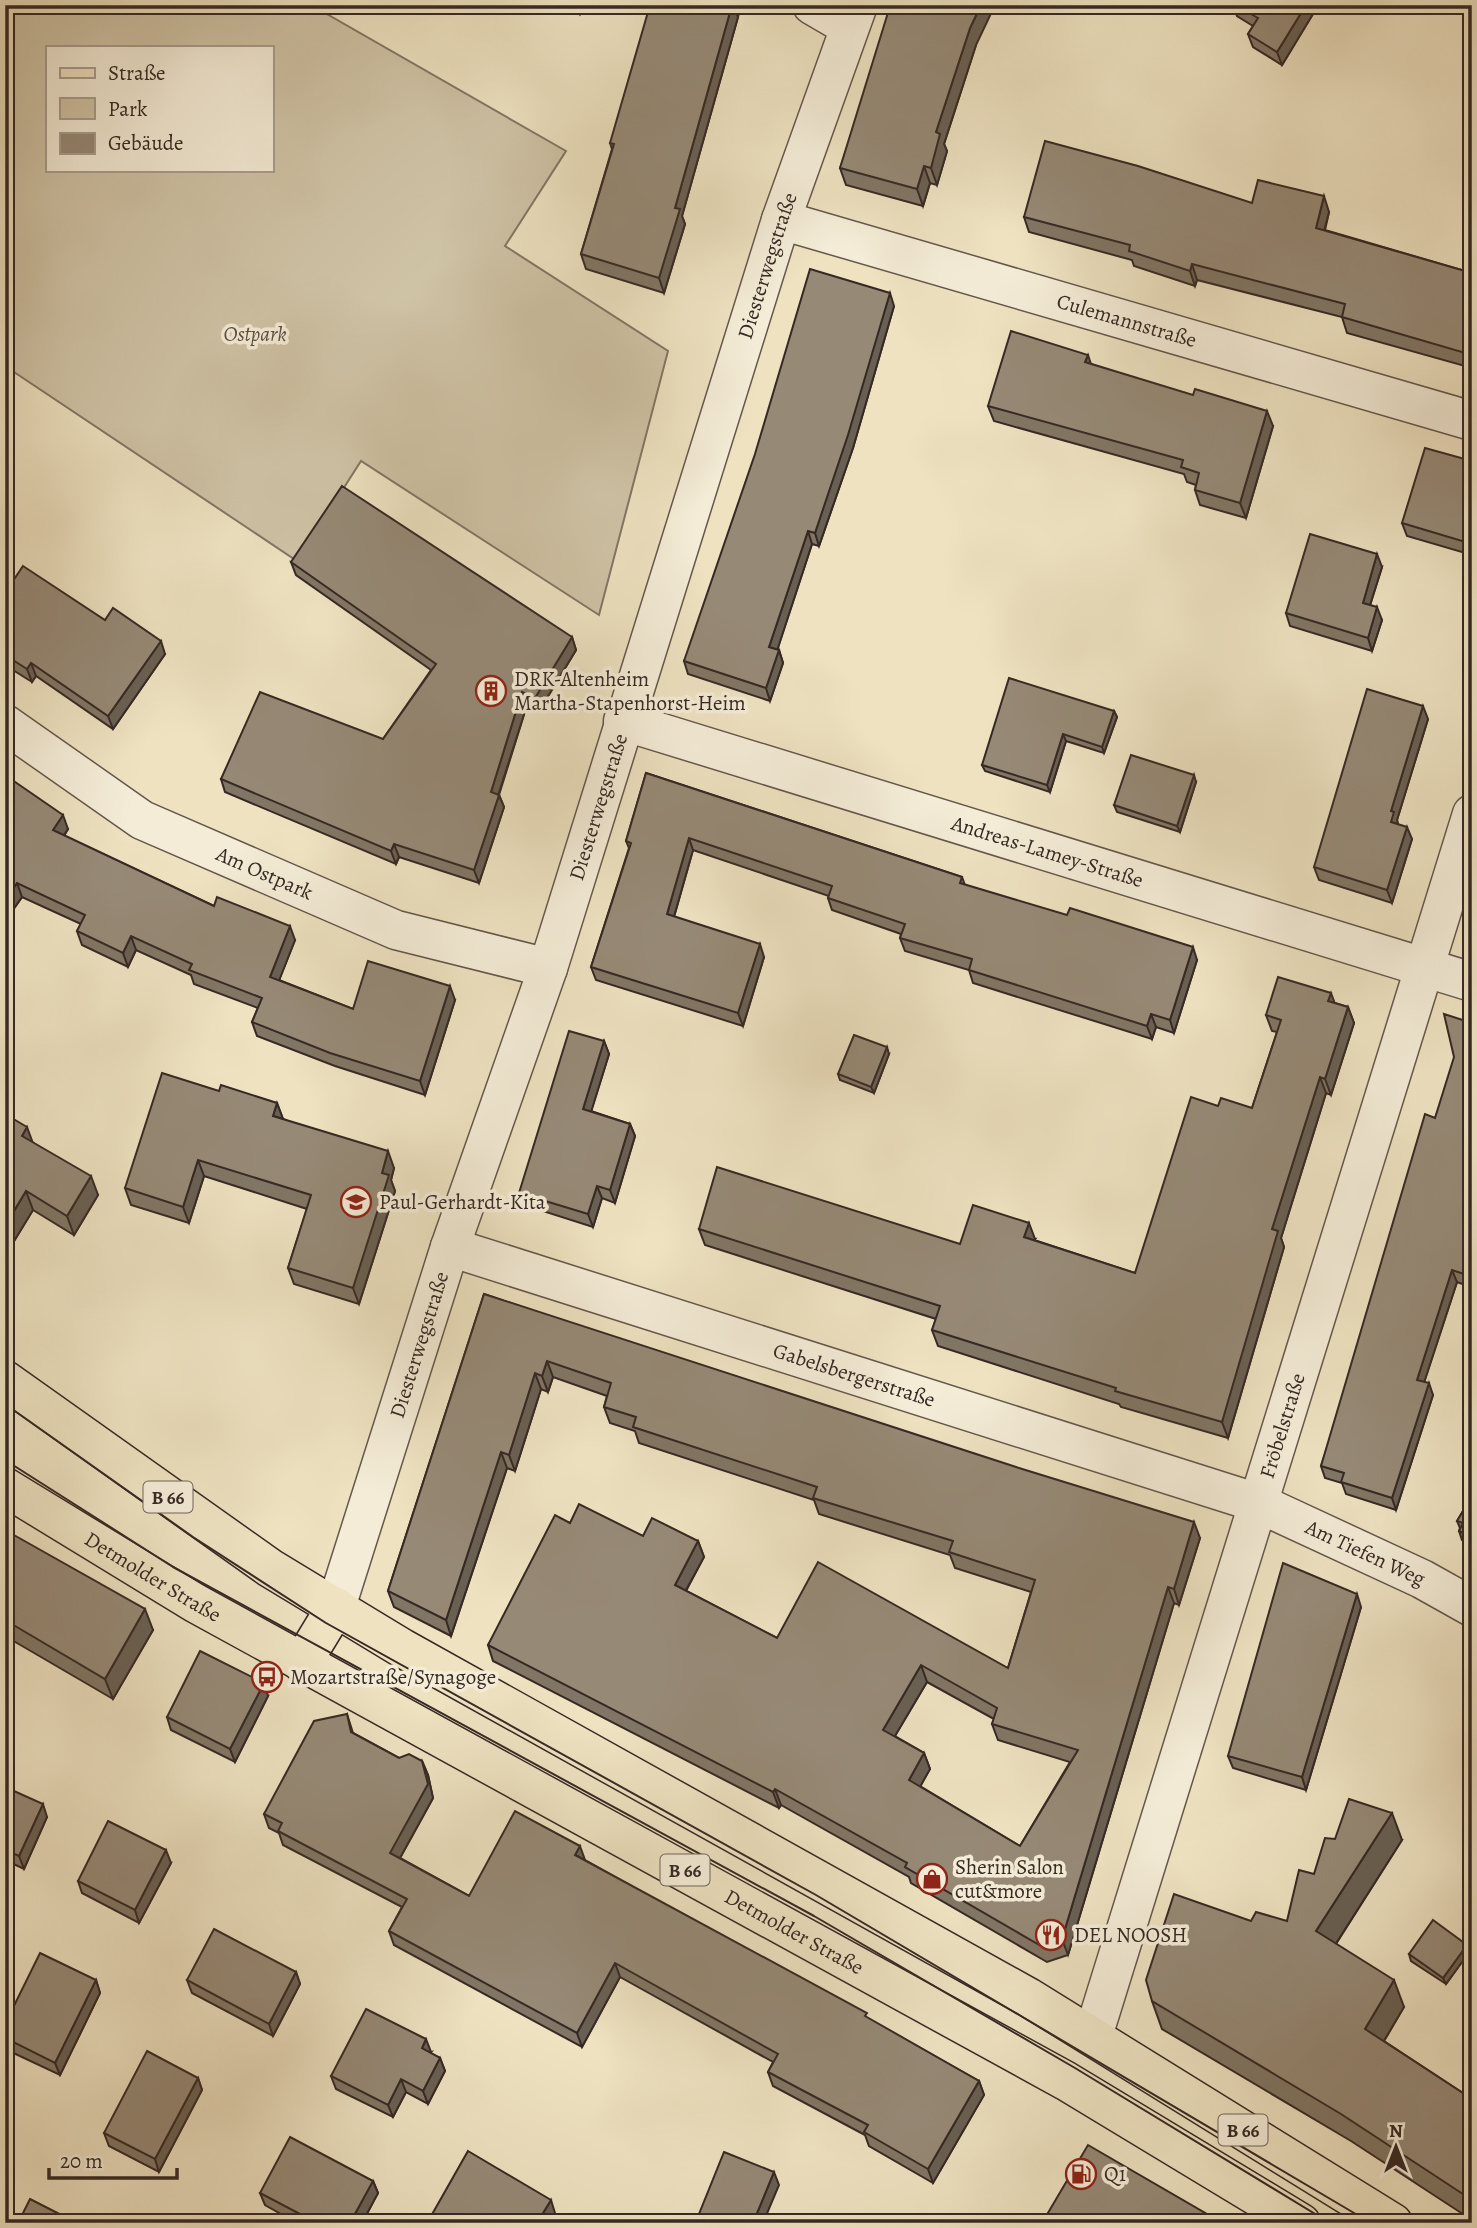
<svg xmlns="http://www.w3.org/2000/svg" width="1477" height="2228" font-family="Alegreya,serif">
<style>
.green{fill:#cfc3a6;stroke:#827665;stroke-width:2;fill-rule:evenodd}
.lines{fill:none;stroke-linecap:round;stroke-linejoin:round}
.street-casing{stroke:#64574b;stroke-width:41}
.primary-casing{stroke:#362924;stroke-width:41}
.street{stroke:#f4ecd7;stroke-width:38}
.primary{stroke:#eee2c1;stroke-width:38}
.tram{stroke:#362924;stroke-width:2}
.wall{fill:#817665;stroke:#362924;stroke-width:2;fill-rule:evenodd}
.shaded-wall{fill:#696053;stroke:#362924;stroke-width:2}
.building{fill:#968976;stroke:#362924;stroke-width:2;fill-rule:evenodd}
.labels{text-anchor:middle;stroke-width:7;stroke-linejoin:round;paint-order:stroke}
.shield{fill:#f4ecd7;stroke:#6f645a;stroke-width:2}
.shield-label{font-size:19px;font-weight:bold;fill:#362924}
.street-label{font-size:21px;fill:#362924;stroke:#f4ecd7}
.park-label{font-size:21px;font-style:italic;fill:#5c5044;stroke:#f4ecd7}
.poi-label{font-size:21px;fill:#362924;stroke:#f4ecd7;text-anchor:start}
</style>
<rect width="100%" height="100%" fill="#eee2c1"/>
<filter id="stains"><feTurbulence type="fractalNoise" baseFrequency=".00286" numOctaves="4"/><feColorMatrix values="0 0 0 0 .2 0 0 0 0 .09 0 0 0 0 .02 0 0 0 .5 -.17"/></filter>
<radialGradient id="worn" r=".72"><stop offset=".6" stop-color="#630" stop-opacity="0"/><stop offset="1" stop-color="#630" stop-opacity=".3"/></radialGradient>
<path class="green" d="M19,5H311L566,151L505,246L668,351L599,615L361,461L297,561L5,366V26ZM47,47H271V170H47Z"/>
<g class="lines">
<g class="street-casing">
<g id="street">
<polyline points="812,5 848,26"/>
<path id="s1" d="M781,220L1472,421"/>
<path id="s2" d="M623,721L1472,982"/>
<path id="s3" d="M5,724L142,820L396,930L548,968"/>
<path id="s4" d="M450,1247L1258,1503L1422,1579L1472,1607"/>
<path id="s5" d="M336,1607L450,1247L548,968L781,220L858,5"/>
<path id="s6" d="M1093,2036L1472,814"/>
</g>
</g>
<g class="primary-casing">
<g id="primary">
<polyline points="5,1380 270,1568 402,1648 1028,1997 1393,2223"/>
<path id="s7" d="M5,1487L195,1603L1066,2081L1301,2223"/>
<polyline points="302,1663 336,1607"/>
</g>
</g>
<use href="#street" class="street"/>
<use href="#primary" class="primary"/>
<g class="tram">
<polyline points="5,1404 193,1537 326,1623 816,1895 1371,2223"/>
<polyline points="5,1460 173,1567 814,1916 1075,2068 1330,2223"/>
</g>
</g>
<g class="wall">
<polygon points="565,5 585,5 580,14"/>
<polygon points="1233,5 1314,5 1316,9 1282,65 1253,47 1248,34 1253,26 1237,16"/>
<polygon points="897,9 976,45 944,144 947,151 937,185 930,183 923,206 846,185 840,168"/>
<polygon points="738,17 682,216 685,224 664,293 586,269 581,254 612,149 610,143"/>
<polygon points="1252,203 1329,212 1325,230 1472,273 1472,368 1347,333 1342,317 1197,280 1195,286 1134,266 1132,260 1029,232 1024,217"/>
<polygon points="894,306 853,448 819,546 812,544 777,650 779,650 783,663 770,701 688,674 684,661"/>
<polygon points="1091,364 1273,426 1246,518 1200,505 1195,490 1196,485 1187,482 1184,474 994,421 988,406"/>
<polygon points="1472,461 1472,555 1407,536 1402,523"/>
<polygon points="291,562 572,637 576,650 539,711 527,705 499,795 504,807 479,883 399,857 396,864 225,792 221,779 383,739 431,670 296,575"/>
<polygon points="1382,567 1370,605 1382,620 1372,651 1290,626 1286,613"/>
<polygon points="5,593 105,620 165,654 113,729 36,676 32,682 5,665"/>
<polygon points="1114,711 1117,717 1104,753 1066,741 1050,792 985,771 982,765"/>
<polygon points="1428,719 1397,820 1398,824 1412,839 1392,903 1319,880 1314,867"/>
<polygon points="646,773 962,877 965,885 1197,960 1174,1033 1156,1027 1152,1039 973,983 969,970 905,951 900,938 901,934 832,910 828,898 829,896 693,850 674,917 764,957 743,1026 596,980 591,967 629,848 626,841"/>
<polygon points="5,775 68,829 64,836 214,906 295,940 279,980 353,1009 455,1000 425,1095 335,1066 257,1036 252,1022 258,1008 194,984 191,975 136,950 128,967 82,945 77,931 81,924 22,897 10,914 5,910"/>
<polygon points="1196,782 1180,832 1117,812 1114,805"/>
<polygon points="1335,1003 1348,1007 1354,1023 1331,1095 1326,1093 1281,1238 1284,1247 1228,1438 1121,1407 1119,1404 938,1346 932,1330 936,1319 705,1245 699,1229 960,1244 1035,1239 1034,1240 1135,1273 1218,1106 1252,1108 1277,1032 1272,1031 1266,1015"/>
<polygon points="1472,1023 1468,1286 1457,1282 1424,1382 1433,1395 1396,1510 1346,1494 1342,1483 1325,1478 1321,1466 1435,1118"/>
<polygon points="604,1041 609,1054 591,1111 630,1124 635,1136 615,1203 602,1198 593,1227 524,1205 519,1193"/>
<polygon points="889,1054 874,1093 840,1080 838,1074"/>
<polygon points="219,1091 277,1103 283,1119 394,1168 391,1180 395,1191 359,1304 294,1284 288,1268 307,1209 204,1176 189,1223 131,1205 125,1188"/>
<polygon points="5,1114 32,1142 98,1195 74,1235 33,1210 5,1256"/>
<path d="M484,1294L1200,1538L1179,1605L1174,1603L1068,1955L1047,1962L911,1883L909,1877L781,1805L779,1808L493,1661L488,1645L570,1523L643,1536L698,1541L704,1557L686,1591L777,1638L1008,1668L1031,1592L955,1568L950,1555L819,1514L814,1500L639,1443L635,1431L610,1423L604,1407L607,1396L553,1377L548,1392L541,1389L515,1471L507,1468L451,1636L394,1607L388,1591ZM927,1682L994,1719L992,1724L998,1740L1070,1762L1020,1846L920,1786L930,1769L924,1753L895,1736Z"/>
<polygon points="1472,1496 1472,1546 1462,1540 1459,1531 1460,1528 1457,1521"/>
<polygon points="5,1530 153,1630 113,1699 5,1636"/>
<polygon points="1361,1607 1306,1790 1233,1768 1228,1756"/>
<polygon points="268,1696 235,1762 171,1730 167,1717"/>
<polygon points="347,1714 353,1733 399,1758 422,1761 428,1775 433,1798 400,1858 469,1896 585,1860 979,2081 984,2095 933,2183 869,2146 865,2135 773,2086 768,2072 773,2062 620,1977 582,2047 394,1945 389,1931 402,1907 283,1845 279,1833 269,1828 264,1814"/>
<polygon points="5,1787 47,1817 24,1869 5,1860"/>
<polygon points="1335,1839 1402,1840 1336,1944 1404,2007 1384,2041 1472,2099 1472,2220 1351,2141 1162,2029 1152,2001 1251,1921 1287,1921"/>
<polygon points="171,1863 139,1923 82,1893 78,1881"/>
<polygon points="1470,1951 1446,1984 1411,1961 1409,1954"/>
<polygon points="296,1972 300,1984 273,2036 192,1993 187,1980"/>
<polygon points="96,1980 100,1993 60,2075 5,2049 5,2024"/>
<polygon points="431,2052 430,2053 440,2058 445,2071 428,2104 406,2092 393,2117 336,2089 331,2076"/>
<polygon points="198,2078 202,2090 159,2172 109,2146 104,2133"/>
<polygon points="373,2181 378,2193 362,2223 297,2223 265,2205 260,2193"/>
</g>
<g class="shaded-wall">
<polygon points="577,5 585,5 580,14"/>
<polygon points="732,5 733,5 738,17 682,216 685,224 664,293 659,278 675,208"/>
<polygon points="981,5 995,5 976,45 944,144 947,151 937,185 931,168 936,132 970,28"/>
<polygon points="1306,5 1314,5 1316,9 1282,65 1277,52"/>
<polygon points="924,166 930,183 923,206 917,189"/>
<polygon points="1324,196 1329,212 1321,243 1316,228"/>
<polygon points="1192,264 1197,280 1195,286 1190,271"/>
<polygon points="890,293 894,306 853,448 819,546 815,533"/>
<polygon points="1088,355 1093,370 1085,362"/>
<polygon points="1267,411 1273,426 1246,518 1240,503"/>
<polygon points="808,531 812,544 774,660 769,647"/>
<polygon points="1377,554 1382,567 1367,615 1363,603"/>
<polygon points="1377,607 1382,620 1372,651 1368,638"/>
<polygon points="572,637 576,650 539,711 535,698"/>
<polygon points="161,641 165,654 113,729 108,716"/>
<polygon points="779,650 783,663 770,701 766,688"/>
<polygon points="31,663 36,676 32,682 27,669"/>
<polygon points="522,692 527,705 495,805 491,792"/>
<polygon points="1423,706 1428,719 1397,820 1398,825 1391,822 1391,811"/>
<polygon points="1114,711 1117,717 1104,753 1102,747"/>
<polygon points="1063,734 1066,741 1050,792 1047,785"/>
<polygon points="1194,775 1196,782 1180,832 1177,826"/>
<polygon points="499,795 504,807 479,883 474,870"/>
<polygon points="63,815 68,829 58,844 53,830"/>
<polygon points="1407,827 1412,839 1392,903 1387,890"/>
<polygon points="689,838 693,850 671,927 667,914"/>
<polygon points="394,844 399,857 396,864 391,851"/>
<polygon points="17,883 22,897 10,914 5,900"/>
<polygon points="290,926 295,940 275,991 270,977"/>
<polygon points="131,936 136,950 128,967 123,953"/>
<polygon points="760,944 764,957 743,1026 738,1013"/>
<polygon points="1193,947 1197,960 1174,1033 1170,1020"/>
<polygon points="450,986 455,1000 425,1095 420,1081"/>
<polygon points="1331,993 1337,1009 1328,1001"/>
<polygon points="1348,1007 1354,1023 1331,1095 1325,1079"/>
<polygon points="1151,1014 1156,1027 1152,1039 1147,1026"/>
<polygon points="604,1041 609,1054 588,1122 583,1109"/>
<polygon points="887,1047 889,1054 874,1093 871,1087"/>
<polygon points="1320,1077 1326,1093 1281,1238 1284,1247 1228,1438 1222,1422 1272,1229"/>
<polygon points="277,1103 283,1119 273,1116"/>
<polygon points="630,1124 635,1136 615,1203 610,1190"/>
<polygon points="27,1127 34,1146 22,1136"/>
<polygon points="388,1151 394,1168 391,1180 395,1191 359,1304 353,1288 382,1173"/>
<polygon points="198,1160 204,1176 189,1223 183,1207"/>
<polygon points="91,1176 98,1195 74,1235 67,1216"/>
<polygon points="597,1186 602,1198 593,1227 588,1214"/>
<polygon points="26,1191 33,1210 5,1256 5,1226"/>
<polygon points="1029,1223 1035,1239 1030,1253 1024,1237"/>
<polygon points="1472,1248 1472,1275 1468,1286 1464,1274"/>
<polygon points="1452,1270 1457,1282 1421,1392 1417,1380"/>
<polygon points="547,1361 553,1377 548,1392 542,1376"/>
<polygon points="535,1373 541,1389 515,1471 509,1455"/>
<polygon points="1429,1383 1433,1395 1396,1510 1392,1498"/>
<polygon points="501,1452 507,1468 451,1636 446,1620"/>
<polygon points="1194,1522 1200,1538 1179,1605 1174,1589"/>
<polygon points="698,1541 704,1557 680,1601 675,1585"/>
<polygon points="1168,1587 1174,1603 1068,1955 1062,1939"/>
<polygon points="1357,1594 1361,1607 1306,1790 1302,1777"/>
<polygon points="145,1609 153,1630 113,1699 105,1679"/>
<polygon points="921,1665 927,1682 889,1746 883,1730"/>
<polygon points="264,1683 268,1696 235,1762 230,1749"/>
<polygon points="924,1753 930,1769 915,1796 909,1780"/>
<polygon points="422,1761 428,1775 433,1798 395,1867 390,1853"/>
<polygon points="775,1789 781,1805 779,1808 773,1792"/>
<polygon points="43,1804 47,1817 24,1869 19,1856"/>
<polygon points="1392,1813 1402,1840 1326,1959 1316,1931"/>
<polygon points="580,1846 585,1860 575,1855"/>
<polygon points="166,1850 171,1863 139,1923 135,1910"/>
<polygon points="1467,1945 1470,1951 1446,1984 1443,1978"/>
<polygon points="615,1963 620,1977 582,2047 577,2033"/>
<polygon points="296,1972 300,1984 273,2036 269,2024"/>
<polygon points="96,1980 100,1993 60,2075 55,2063"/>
<polygon points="1394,1980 1404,2007 1375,2056 1365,2029"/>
<polygon points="426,2039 431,2052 426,2061 422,2048"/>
<polygon points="440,2058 445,2071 428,2104 423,2091"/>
<polygon points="198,2078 202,2090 159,2172 155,2159"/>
<polygon points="401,2079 406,2092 393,2117 388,2105"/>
<polygon points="979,2081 984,2095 933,2183 928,2169"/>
<polygon points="774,2172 779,2185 763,2223 753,2223"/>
<polygon points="373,2181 378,2193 362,2223 350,2223"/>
<polygon points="551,2200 555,2213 549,2223 537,2223"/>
</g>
<g class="building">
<polygon points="650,5 732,5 675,208 680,209 659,278 581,254 614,144 610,143"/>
<polygon points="899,5 981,5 970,28 936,132 940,134 931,168 924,166 917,189 840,168 890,6 897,9"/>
<polygon points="1235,5 1306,5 1277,52 1248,34 1258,18"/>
<polygon points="1045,141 1138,166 1252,203 1258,180 1324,196 1316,228 1472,273 1472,355 1342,317 1345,304 1192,264 1190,271 1129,251 1130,245 1024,217"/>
<polygon points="810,269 890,293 848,435 815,533 808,531 769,647 779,650 766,688 684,661 755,454"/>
<polygon points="1011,331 1088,355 1085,362 1193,395 1195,389 1267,411 1240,503 1195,490 1199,473 1181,467 1183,460 988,406"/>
<polygon points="1425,448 1472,461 1472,544 1402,523"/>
<polygon points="342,486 572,637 535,698 522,692 491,792 499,795 474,870 394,844 391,851 221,779 260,692 383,739 436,664 291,562"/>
<polygon points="1310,534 1377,554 1363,603 1377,607 1368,638 1286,613"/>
<polygon points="23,566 105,620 113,608 161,641 108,716 31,663 27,669 5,655 5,593"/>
<polygon points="1009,678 1114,711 1102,747 1063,734 1047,785 982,765"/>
<polygon points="1367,689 1423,706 1391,811 1394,812 1391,822 1407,827 1387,890 1314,867"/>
<polygon points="1131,755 1194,775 1177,826 1114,805"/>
<polygon points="646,773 962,877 960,883 1067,915 1070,908 1193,947 1170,1020 1151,1014 1147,1026 969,970 972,959 900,938 905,924 828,898 832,886 689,838 667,914 760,944 738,1013 591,967 631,843 626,841"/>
<polygon points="5,775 63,815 53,830 214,906 217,897 290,926 270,977 353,1009 368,961 450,986 420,1081 330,1053 252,1022 262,998 189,970 192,964 131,936 123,953 77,931 85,915 17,883 5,900"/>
<polygon points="1278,977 1331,993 1328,1001 1348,1007 1325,1079 1320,1077 1272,1229 1278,1231 1222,1422 1115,1391 1116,1388 932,1330 940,1306 699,1229 717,1167 960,1244 973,1205 1029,1223 1024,1237 1135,1273 1191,1097 1218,1106 1221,1098 1252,1108 1281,1020 1266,1015"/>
<polygon points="1444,1014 1472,1023 1472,1248 1464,1274 1452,1270 1417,1380 1429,1383 1392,1498 1341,1482 1344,1473 1321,1466 1425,1114 1435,1118 1454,1057"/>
<polygon points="569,1031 604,1041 583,1109 630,1124 610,1190 597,1186 588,1214 519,1193"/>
<polygon points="854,1035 887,1047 871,1087 838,1074"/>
<polygon points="162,1073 219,1091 221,1085 277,1103 273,1116 388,1151 382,1173 389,1175 353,1288 288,1268 311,1195 198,1160 183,1207 125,1188"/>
<polygon points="5,1114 27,1127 22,1136 91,1176 67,1216 26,1191 5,1226"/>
<path d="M484,1294L1019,1468L1194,1522L1174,1589L1168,1587L1062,1939L1041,1946L905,1867L907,1863L775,1789L773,1792L488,1645L555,1515L570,1523L579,1504L643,1536L652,1518L698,1541L675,1585L777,1638L818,1562L1008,1668L1035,1580L949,1552L953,1541L813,1498L817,1487L633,1427L636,1417L604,1407L611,1383L547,1361L542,1376L535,1373L509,1455L501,1452L446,1620L388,1591ZM921,1665L997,1708L992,1724L1078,1750L1020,1846L909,1780L924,1753L883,1730Z"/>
<polygon points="1472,1496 1472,1538 1459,1531 1463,1523 1457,1521"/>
<polygon points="5,1530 145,1609 105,1679 5,1620"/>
<polygon points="1283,1563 1357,1594 1302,1777 1228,1756"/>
<polygon points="200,1651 264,1683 230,1749 167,1717"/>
<polygon points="347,1714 351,1732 399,1758 409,1754 422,1761 428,1784 390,1853 469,1896 515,1811 580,1846 575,1855 867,2013 865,2016 979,2081 928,2169 864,2132 868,2125 768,2072 778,2054 615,1963 577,2033 389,1931 407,1899 278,1831 282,1823 264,1814 314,1721"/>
<polygon points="5,1787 43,1804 19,1856 5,1850"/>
<polygon points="1349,1799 1392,1813 1316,1931 1394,1980 1365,2029 1472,2099 1472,2200 1341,2114 1152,2001 1146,1980 1174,1894 1251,1921 1256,1912 1287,1921 1299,1870 1314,1874 1325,1838 1335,1839"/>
<polygon points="108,1821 166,1850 135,1910 78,1881"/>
<polygon points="1433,1920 1467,1945 1443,1978 1409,1954"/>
<polygon points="214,1929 296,1972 269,2024 187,1980"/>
<polygon points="40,1953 96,1980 55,2063 5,2038 5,2024"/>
<polygon points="366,2009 426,2039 422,2048 440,2058 423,2091 401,2079 388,2105 331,2076"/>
<polygon points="147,2051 198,2078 155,2159 104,2133"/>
<polygon points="290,2137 373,2181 350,2223 317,2223 260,2193"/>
<polygon points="1088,2145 1212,2217 1210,2221 1214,2223 1042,2223"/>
<polygon points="468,2151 551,2200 537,2223 438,2223 430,2218"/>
<polygon points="724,2152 774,2172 753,2223 707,2223 697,2219"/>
<polygon points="30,2199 77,2223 18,2223"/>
</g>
<defs>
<g id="building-ring" transform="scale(1.575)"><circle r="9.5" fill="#f4ecd7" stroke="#8f2418" stroke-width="1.5"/><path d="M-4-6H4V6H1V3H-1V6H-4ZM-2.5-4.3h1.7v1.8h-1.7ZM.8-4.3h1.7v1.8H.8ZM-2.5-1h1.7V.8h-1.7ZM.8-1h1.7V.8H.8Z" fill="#8f2418"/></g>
<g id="school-ring" transform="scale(1.575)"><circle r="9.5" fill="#f4ecd7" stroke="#8f2418" stroke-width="1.5"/><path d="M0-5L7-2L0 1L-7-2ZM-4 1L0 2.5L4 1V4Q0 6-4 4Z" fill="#8f2418"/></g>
<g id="bus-ring" transform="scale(1.575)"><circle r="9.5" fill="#f4ecd7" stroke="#8f2418" stroke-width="1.5"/><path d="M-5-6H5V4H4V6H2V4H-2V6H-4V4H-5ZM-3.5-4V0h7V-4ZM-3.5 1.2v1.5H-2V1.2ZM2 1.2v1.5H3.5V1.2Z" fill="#8f2418"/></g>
<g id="shop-ring" transform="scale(1.575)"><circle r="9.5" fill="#f4ecd7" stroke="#8f2418" stroke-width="1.5"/><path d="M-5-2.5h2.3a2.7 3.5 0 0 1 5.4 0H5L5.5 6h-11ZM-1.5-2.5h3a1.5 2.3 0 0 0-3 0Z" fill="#8f2418"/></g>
<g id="restaurant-ring" transform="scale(1.575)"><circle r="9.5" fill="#f4ecd7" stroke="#8f2418" stroke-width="1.5"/><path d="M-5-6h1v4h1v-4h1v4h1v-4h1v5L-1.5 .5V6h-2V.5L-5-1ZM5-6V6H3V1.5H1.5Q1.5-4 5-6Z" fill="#8f2418"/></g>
<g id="fuel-ring" transform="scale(1.575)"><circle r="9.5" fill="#f4ecd7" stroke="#8f2418" stroke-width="1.5"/><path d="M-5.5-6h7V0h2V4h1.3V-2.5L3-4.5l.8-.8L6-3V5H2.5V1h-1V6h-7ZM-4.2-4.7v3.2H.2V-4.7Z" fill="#8f2418"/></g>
</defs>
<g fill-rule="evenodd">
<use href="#building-ring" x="491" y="691"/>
<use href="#school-ring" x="356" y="1202"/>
<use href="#bus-ring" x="267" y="1677"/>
<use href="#shop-ring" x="932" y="1879"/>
<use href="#restaurant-ring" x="1051" y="1935"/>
<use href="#fuel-ring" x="1081" y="2174"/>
</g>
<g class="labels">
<g class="shield">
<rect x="143.5" y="1481.5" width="49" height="31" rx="5"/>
<rect x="660.5" y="1854.5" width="49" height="31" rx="5"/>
<rect x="1218.5" y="2114.5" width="49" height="31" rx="5"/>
</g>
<g class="shield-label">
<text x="168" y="1504">B 66</text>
<text x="685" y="1877">B 66</text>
<text x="1243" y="2137">B 66</text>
</g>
<g class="street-label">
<text dy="7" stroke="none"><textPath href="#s5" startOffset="1409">Diesterwegstraße</textPath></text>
<text dy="7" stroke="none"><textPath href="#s1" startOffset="360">Culemannstraße</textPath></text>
<text dy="7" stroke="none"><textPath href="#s5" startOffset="842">Diesterwegstraße</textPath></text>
<text dy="7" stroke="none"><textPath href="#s2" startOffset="444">Andreas-Lamey-Straße</textPath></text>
<text dy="7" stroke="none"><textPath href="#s3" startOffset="301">Am Ostpark</textPath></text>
<text dy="7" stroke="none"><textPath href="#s5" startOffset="275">Diesterwegstraße</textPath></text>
<text dy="7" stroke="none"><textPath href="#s4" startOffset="424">Gabelsbergerstraße</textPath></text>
<text dy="7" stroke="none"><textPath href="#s6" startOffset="639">Fröbelstraße</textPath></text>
<text dy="7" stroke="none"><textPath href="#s4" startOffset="966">Am Tiefen Weg</textPath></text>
<text dy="7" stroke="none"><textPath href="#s7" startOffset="173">Detmolder Straße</textPath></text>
<text dy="7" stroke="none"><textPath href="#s7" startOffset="906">Detmolder Straße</textPath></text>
</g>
<g class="park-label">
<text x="255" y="341">Ostpark</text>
</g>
<g class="poi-label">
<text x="514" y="686">DRK-Altenheim<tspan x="514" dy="24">Martha-Stapenhorst-Heim</tspan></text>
<text x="379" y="1209">Paul-Gerhardt-Kita</text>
<text x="290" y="1684">Mozartstraße/Synagoge</text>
<text x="955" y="1874">Sherin Salon<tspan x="955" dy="24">cut&amp;more</tspan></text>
<text x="1074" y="1942">DEL NOOSH</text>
<text x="1104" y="2181">Q1</text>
</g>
</g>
<rect width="1477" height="2228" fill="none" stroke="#eee2c1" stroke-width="28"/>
<rect x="7" y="7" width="1463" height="2214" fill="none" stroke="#362924" stroke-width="3.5"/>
<rect x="14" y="14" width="1449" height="2200" fill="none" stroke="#362924" stroke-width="2"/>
<rect x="46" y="46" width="228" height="126" fill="#f4ecd7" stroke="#a89e8f" stroke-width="2"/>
<rect x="60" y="68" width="35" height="10" fill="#eee2c1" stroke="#a89e8f" stroke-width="2"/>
<text x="108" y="80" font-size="21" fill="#362924">Straße</text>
<rect x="60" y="98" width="35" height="21" fill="#cfc3a6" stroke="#a89e8f" stroke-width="2"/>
<text x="108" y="116" font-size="21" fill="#362924">Park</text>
<rect x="60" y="133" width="35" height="21" fill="#968976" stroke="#a89e8f" stroke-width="2"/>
<text x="108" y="150" font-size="21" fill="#362924">Gebäude</text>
<g transform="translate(1396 2147)" stroke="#f4ecd7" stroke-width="5" paint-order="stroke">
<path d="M0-5L12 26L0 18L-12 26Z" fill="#362924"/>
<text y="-10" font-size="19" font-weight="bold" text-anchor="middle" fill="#362924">N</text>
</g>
<path d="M49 2168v10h128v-10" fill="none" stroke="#362924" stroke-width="3.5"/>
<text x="60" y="2168" font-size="21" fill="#362924" stroke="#f4ecd7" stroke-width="5" paint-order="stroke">20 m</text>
<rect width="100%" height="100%" filter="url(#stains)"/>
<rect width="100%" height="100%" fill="url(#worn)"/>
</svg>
